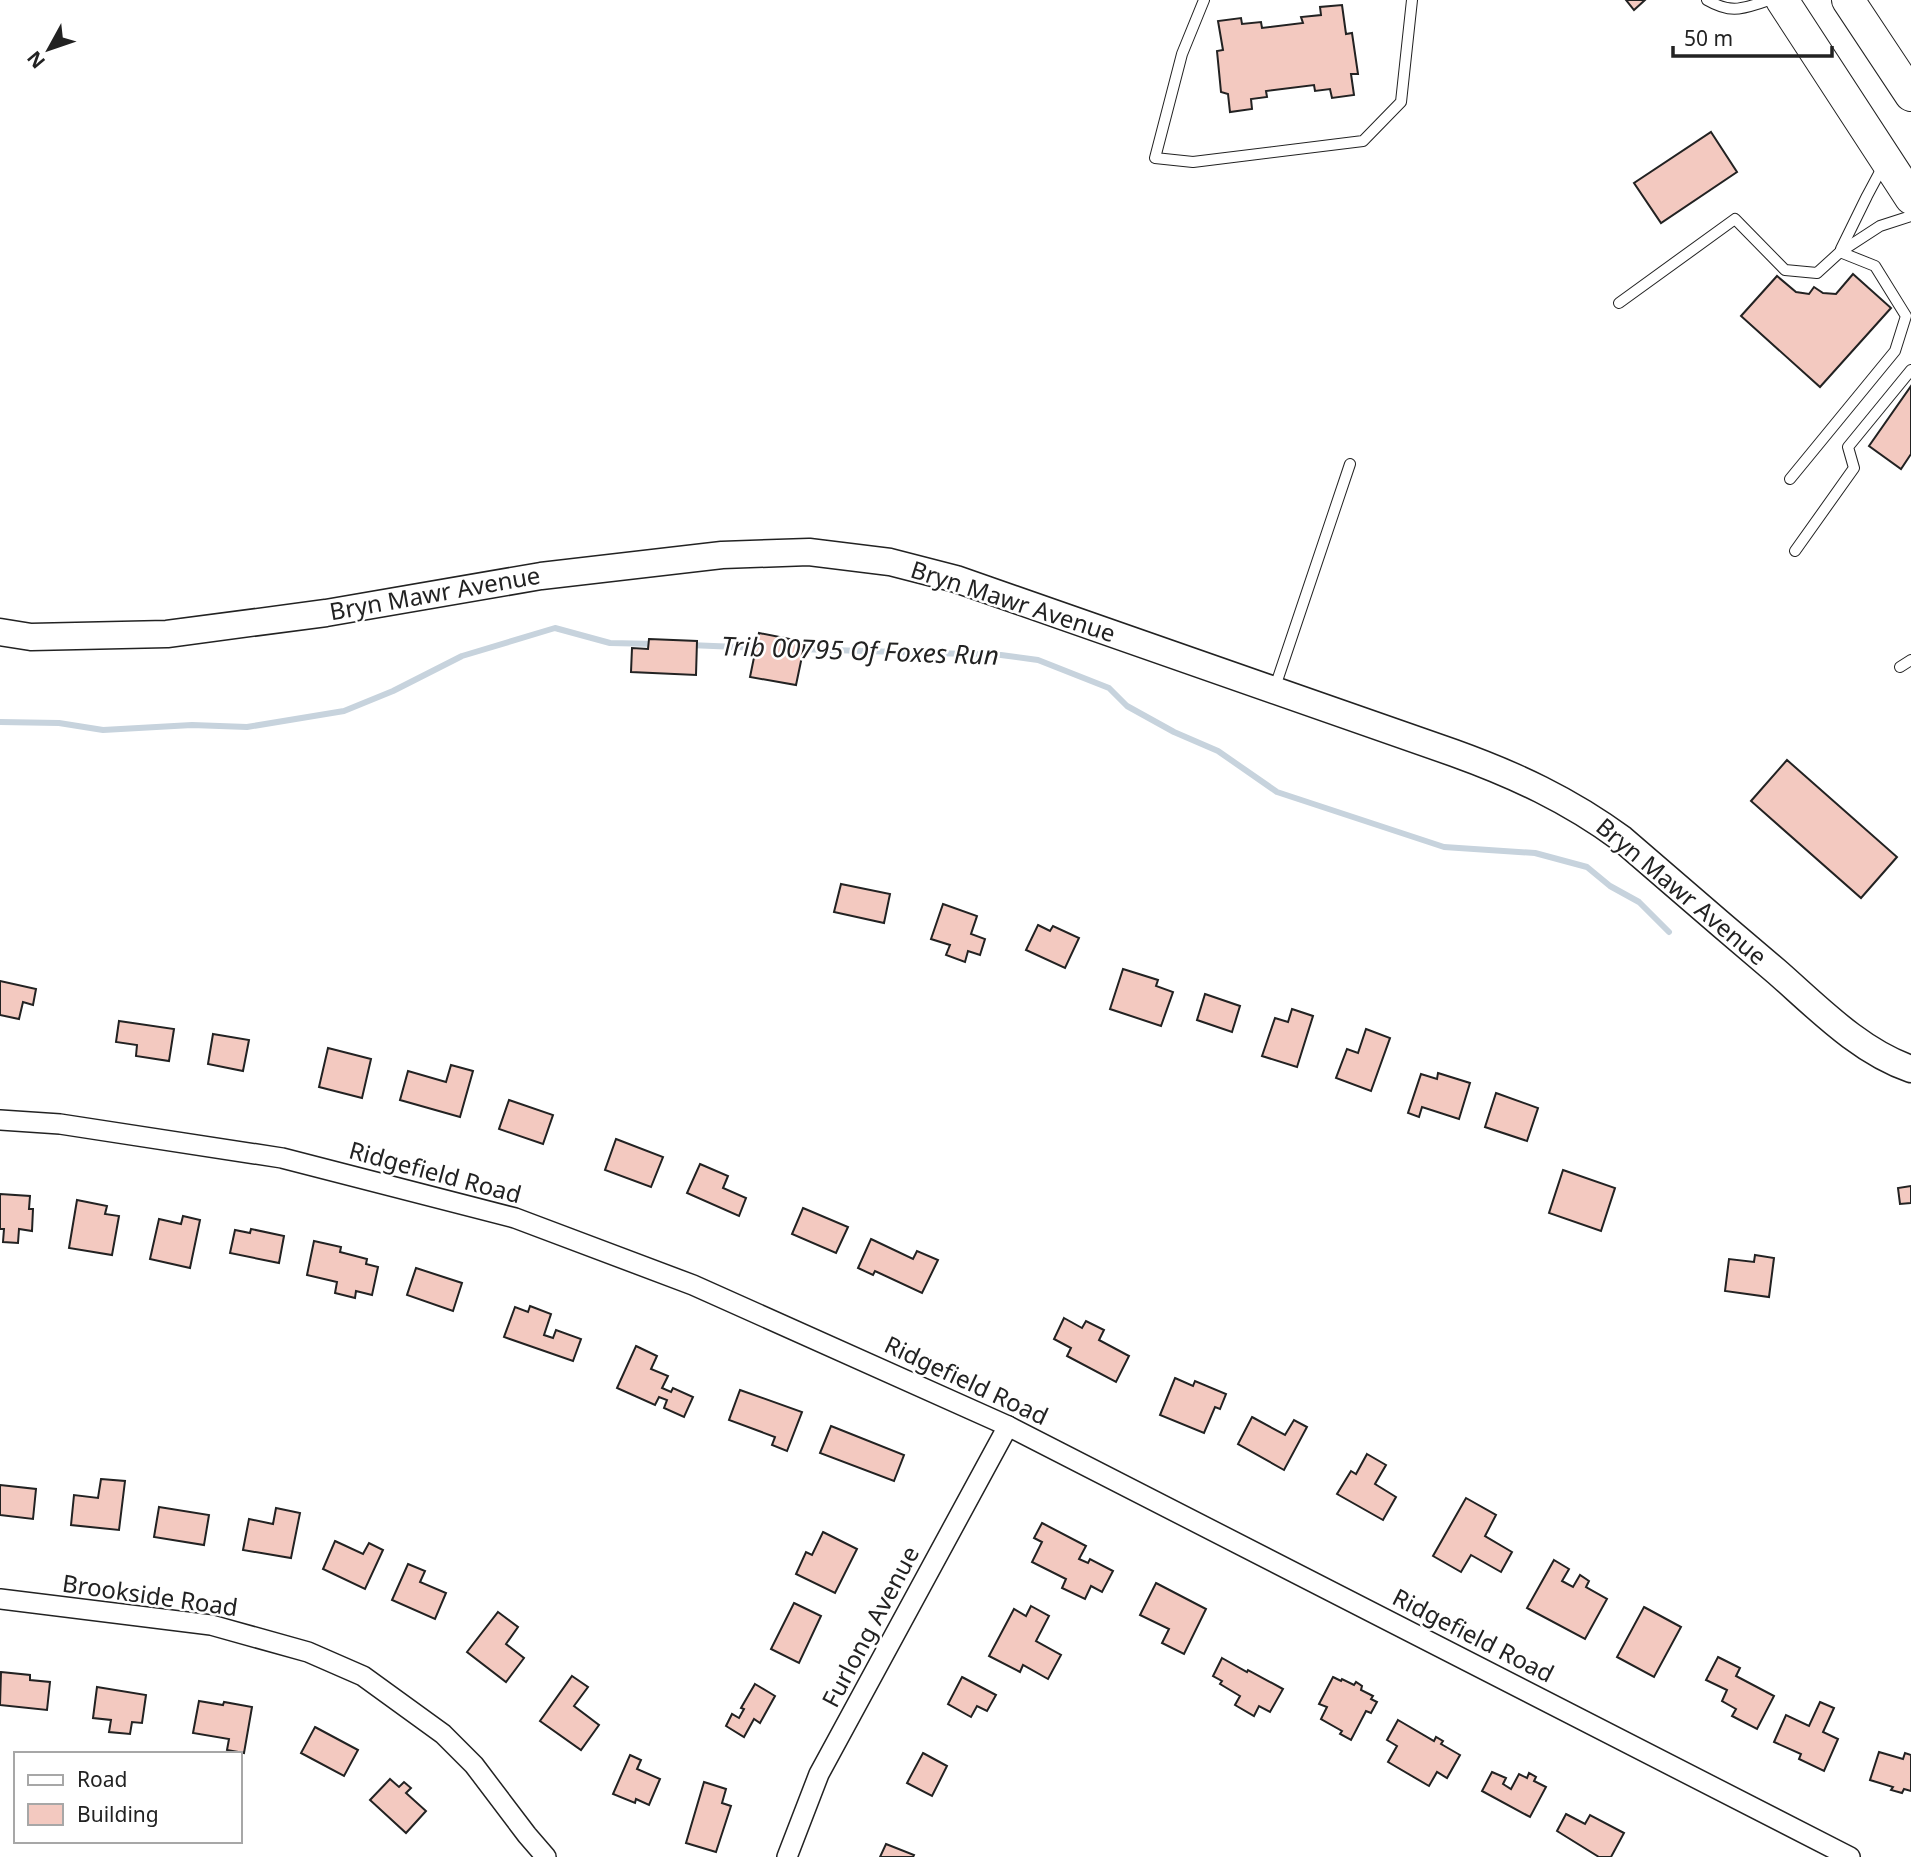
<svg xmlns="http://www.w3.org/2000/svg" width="1911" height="1857" font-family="'Noto Sans',sans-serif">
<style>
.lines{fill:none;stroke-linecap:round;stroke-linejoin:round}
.stream{stroke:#c7d3dd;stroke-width:6}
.building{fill:#f3c9c0;stroke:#222;stroke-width:2}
.service-casing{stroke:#222;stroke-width:12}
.minor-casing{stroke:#222;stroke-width:22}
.secondary-casing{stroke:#222;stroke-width:29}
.trunk-casing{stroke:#222;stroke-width:34}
.service{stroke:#fff;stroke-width:10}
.minor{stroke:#fff;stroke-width:19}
.secondary{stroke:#fff;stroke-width:26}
.trunk{stroke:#fff;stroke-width:32}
.labels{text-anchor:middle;stroke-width:5;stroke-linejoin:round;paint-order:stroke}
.street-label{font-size:24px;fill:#222;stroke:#fff}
.water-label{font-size:26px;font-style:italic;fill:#222;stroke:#fff}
</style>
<rect width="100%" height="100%" fill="#fff"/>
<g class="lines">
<g class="stream">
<polyline points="689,645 762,648"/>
<polyline points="797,649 1001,655 1038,660 1109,688 1127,706 1174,732 1218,751 1277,792 1444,847 1535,853 1587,867 1610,886 1639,902 1669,932"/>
<polyline points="0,722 59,723 103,730 192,725 247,727 344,711 393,691 462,656 555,628 610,643 657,644"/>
</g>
</g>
<g class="building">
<polygon points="1626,0 1645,0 1634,10"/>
<polygon points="1342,5 1346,34 1352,33 1358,74 1351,74 1354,95 1332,98 1330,89 1315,91 1314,85 1266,91 1267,97 1251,99 1252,109 1230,112 1228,94 1221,92 1217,51 1223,50 1218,21 1241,18 1242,24 1261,22 1262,28 1303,23 1301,17 1321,15 1320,7"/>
<polygon points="1711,132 1737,172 1661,223 1634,183"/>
<polygon points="1853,274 1891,308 1820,387 1741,316 1777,276 1796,292 1809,294 1814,287 1823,293 1836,294"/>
<polygon points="1911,386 1911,454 1901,469 1869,446"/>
<polygon points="759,633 805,642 796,685 750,677"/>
<polygon points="649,639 697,641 696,675 631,672 632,648 648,649"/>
<polygon points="1787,760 1897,857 1861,898 1751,801"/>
<polygon points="841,884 890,894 884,923 834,912"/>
<polygon points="943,904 977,916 971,934 985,939 980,955 968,951 965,962 946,955 950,945 931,939"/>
<polygon points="1038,925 1050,931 1053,926 1079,938 1065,968 1026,950"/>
<polygon points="1123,969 1158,980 1156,986 1173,992 1161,1026 1110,1009"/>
<polygon points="0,981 36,989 33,1005 23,1002 19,1019 0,1015"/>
<polygon points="1205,994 1240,1006 1232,1032 1197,1020"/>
<polygon points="1292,1009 1313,1016 1297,1067 1262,1056 1275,1018 1288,1022"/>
<polygon points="119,1021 174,1029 169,1061 136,1056 137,1045 116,1042"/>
<polygon points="1366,1029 1390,1038 1371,1091 1336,1078 1347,1049 1358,1053"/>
<polygon points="213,1034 249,1040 243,1071 208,1064"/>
<polygon points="328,1048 371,1059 362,1098 319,1087"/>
<polygon points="451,1065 473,1071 460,1117 400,1100 408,1071 446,1082"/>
<polygon points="1438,1073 1470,1083 1459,1119 1422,1107 1419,1117 1408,1113 1421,1074 1437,1079"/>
<polygon points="1496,1093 1538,1108 1527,1141 1485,1127"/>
<polygon points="509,1100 553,1115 543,1144 499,1129"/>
<polygon points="616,1139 663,1157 651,1187 605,1170"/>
<polygon points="700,1164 728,1176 723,1188 746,1198 739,1216 687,1193"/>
<polygon points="1563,1170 1615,1188 1601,1231 1549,1213"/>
<polygon points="1911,1186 1911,1203 1900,1204 1898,1188"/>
<polygon points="0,1194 30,1196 29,1209 33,1209 32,1231 19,1229 18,1243 3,1242 4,1229 0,1229"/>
<polygon points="77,1200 107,1206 105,1214 119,1216 112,1255 69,1248"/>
<polygon points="803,1208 848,1227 836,1253 792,1234"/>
<polygon points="183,1216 200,1220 190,1268 150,1259 159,1219 181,1224"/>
<polygon points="251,1229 284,1236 279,1263 230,1253 235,1230 250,1233"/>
<polygon points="871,1239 913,1259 917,1251 938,1260 922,1293 875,1271 873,1275 858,1268"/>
<polygon points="314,1241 341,1247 340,1252 367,1259 366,1264 378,1267 372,1295 356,1291 355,1298 335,1293 337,1282 307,1275"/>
<polygon points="1755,1255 1774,1258 1769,1297 1725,1291 1729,1259 1754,1262"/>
<polygon points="416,1268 462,1283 453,1311 407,1295"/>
<polygon points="530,1306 551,1314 544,1335 553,1338 556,1330 581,1339 573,1361 504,1337 515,1307 528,1312"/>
<polygon points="1064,1318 1082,1328 1086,1321 1104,1330 1099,1340 1129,1356 1116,1382 1067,1356 1071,1348 1054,1339"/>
<polygon points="636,1346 657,1356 651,1369 668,1376 662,1388 671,1392 673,1388 693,1397 684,1417 664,1408 667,1400 659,1397 655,1405 617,1388"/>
<polygon points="1175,1378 1193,1386 1195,1381 1226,1394 1220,1409 1215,1407 1204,1433 1160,1415"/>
<polygon points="740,1390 802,1412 787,1451 772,1445 775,1437 729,1420"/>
<polygon points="1252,1417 1285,1435 1294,1420 1307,1427 1284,1470 1238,1444"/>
<polygon points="831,1426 904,1455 894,1481 820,1453"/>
<polygon points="1367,1454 1386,1465 1375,1484 1396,1497 1383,1520 1337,1494 1351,1471 1356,1474"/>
<polygon points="101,1479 125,1481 119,1530 71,1525 74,1495 98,1498"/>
<polygon points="0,1485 36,1489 33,1519 0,1515"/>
<polygon points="1466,1498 1496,1515 1485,1536 1512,1552 1501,1572 1471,1555 1461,1572 1433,1556"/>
<polygon points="159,1507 209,1515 204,1545 154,1537"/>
<polygon points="276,1508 300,1513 291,1558 243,1550 249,1519 273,1524"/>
<polygon points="1042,1523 1086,1546 1079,1559 1088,1563 1090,1559 1113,1571 1102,1592 1091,1586 1085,1599 1062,1588 1066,1579 1032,1562 1042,1542 1034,1538"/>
<polygon points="823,1532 857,1549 835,1593 796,1574 806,1552 812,1555"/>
<polygon points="335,1541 363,1554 369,1543 383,1550 365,1589 323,1569"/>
<polygon points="1554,1560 1569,1569 1562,1581 1573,1587 1580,1575 1589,1581 1586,1587 1607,1599 1585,1639 1527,1608"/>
<polygon points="408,1564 425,1571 420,1582 446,1593 435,1619 392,1600"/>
<polygon points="1156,1583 1206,1609 1184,1654 1162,1643 1169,1629 1140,1615"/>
<polygon points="794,1603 821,1616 799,1663 771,1649"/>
<polygon points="1031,1606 1049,1616 1036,1641 1061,1655 1048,1679 1023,1665 1020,1672 989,1656 1014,1609 1026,1616"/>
<polygon points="1644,1607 1681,1627 1654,1677 1617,1657"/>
<polygon points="498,1612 518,1627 506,1644 524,1658 506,1682 467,1652"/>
<polygon points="1718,1657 1740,1668 1736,1676 1774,1696 1757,1729 1732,1716 1736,1709 1722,1701 1727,1690 1706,1680"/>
<polygon points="1222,1658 1247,1672 1248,1670 1283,1689 1270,1712 1259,1706 1254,1716 1235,1705 1240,1696 1220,1684 1222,1681 1213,1676"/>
<polygon points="1,1672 30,1675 30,1680 50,1682 47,1710 0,1705"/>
<polygon points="572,1676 588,1687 574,1706 599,1725 581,1750 540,1721"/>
<polygon points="962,1677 996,1695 987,1711 977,1706 971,1717 948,1704"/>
<polygon points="1333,1677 1341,1681 1342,1679 1354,1685 1356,1682 1362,1686 1361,1690 1373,1696 1371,1699 1377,1702 1371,1713 1366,1711 1351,1740 1340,1734 1342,1731 1321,1719 1327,1707 1319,1704"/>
<polygon points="755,1684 775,1696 760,1723 754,1719 744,1737 726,1726 732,1714 739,1718 744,1709 741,1708"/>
<polygon points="97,1687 146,1695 142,1723 132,1722 130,1734 109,1732 111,1720 93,1718"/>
<polygon points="199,1701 223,1705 224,1702 252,1707 244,1753 227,1750 229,1739 193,1733"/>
<polygon points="1820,1702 1834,1708 1823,1732 1838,1739 1824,1771 1799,1759 1801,1754 1774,1742 1786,1715 1809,1726"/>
<polygon points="1398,1720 1434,1741 1436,1737 1443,1741 1441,1744 1460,1755 1447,1778 1437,1772 1429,1786 1388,1762 1397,1746 1387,1740"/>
<polygon points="315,1727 358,1750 344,1776 301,1753"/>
<polygon points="1879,1752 1903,1759 1905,1753 1911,1755 1911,1791 1904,1789 1902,1793 1891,1790 1893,1787 1870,1780"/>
<polygon points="923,1753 947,1766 932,1796 907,1783"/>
<polygon points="630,1755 641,1760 637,1769 660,1779 649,1805 636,1799 635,1803 613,1794"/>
<polygon points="1492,1772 1506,1778 1503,1784 1511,1789 1519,1774 1527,1778 1529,1773 1536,1777 1534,1781 1546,1787 1530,1817 1482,1791"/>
<polygon points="390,1779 399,1787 404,1782 411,1788 406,1793 426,1811 406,1833 370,1800"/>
<polygon points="704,1782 726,1789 722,1803 731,1806 716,1852 686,1843"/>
<polygon points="1566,1814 1585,1824 1590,1815 1624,1833 1611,1857 1599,1857 1557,1831"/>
<polygon points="886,1844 914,1855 913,1857 880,1857"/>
</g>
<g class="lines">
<g class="service-casing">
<g id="service">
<polyline points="1204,0 1182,54 1155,158 1193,162 1363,141 1401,102 1412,0"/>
<path d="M1707,0C1733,15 1743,8 1770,0"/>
<polyline points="1841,249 1867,196 1883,166"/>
<polyline points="1619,303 1735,219 1785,270 1817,273 1840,252 1880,226 1911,216"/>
<polyline points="1790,479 1895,351 1906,316 1875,266 1840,252"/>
<polyline points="1795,551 1854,468 1848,447 1911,370"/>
<polyline points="1900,667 1911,660"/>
<polyline points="1274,690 1350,464"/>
</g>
</g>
<g class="minor-casing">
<g id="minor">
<polyline points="0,1120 60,1124 282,1158 515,1218 693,1285 1008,1426 1850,1857"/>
<polyline points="0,1599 211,1625 308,1652 363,1676 443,1734 474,1765 527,1835 546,1857"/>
<polyline points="787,1857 819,1774 1008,1426"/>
</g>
</g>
<g class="secondary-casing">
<path id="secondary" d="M0,632L31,637L167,634L326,613L541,576L722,555L809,552L890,562L956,579L1454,753C1515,775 1569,800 1622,839C1674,884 1725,928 1777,972C1818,1008 1859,1051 1911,1069"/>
</g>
<g class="trunk-casing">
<g id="trunk">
<polyline points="1782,0 1911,198"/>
<polyline points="1848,0 1911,95"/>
</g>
</g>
<use href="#service" class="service"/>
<use href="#minor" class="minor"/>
<use href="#secondary" class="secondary"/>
<use href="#trunk" class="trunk"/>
</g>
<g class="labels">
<g class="street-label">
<text transform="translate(435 594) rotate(-10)" y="8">Bryn Mawr Avenue</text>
<text transform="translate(1013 602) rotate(18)" y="8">Bryn Mawr Avenue</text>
<text transform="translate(1681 892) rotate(40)" y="8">Bryn Mawr Avenue</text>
<text transform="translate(435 1173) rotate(15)" y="8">Ridgefield Road</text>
<text transform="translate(966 1381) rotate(25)" y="8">Ridgefield Road</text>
<text transform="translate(150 1596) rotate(8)" y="8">Brookside Road</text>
<text transform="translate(871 1627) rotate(-62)" y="8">Furlong Avenue</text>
<text transform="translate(1473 1636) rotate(27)" y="8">Ridgefield Road</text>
</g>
<g class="water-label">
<text transform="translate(860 651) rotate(2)" y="9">Trib 00795 Of Foxes Run</text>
</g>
</g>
<rect x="14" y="1752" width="228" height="91" fill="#ffffff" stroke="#a7a7a7" stroke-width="2"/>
<rect x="28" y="1775" width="35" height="10" fill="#ffffff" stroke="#a7a7a7" stroke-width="2"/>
<text x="77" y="1787" font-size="21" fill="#222222">Road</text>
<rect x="28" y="1804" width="35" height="21" fill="#f3c9c0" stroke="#a7a7a7" stroke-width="2"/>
<text x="77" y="1822" font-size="21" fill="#222222">Building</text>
<g transform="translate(49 49) rotate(230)" stroke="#ffffff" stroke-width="5" paint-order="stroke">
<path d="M0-5L12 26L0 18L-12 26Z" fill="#222222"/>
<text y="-10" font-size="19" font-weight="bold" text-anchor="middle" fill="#222222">N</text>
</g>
<path d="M1673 46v10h159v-10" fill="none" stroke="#222222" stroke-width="3.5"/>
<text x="1684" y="46" font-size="21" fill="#222222" stroke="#ffffff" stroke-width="5" paint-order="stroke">50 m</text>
</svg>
